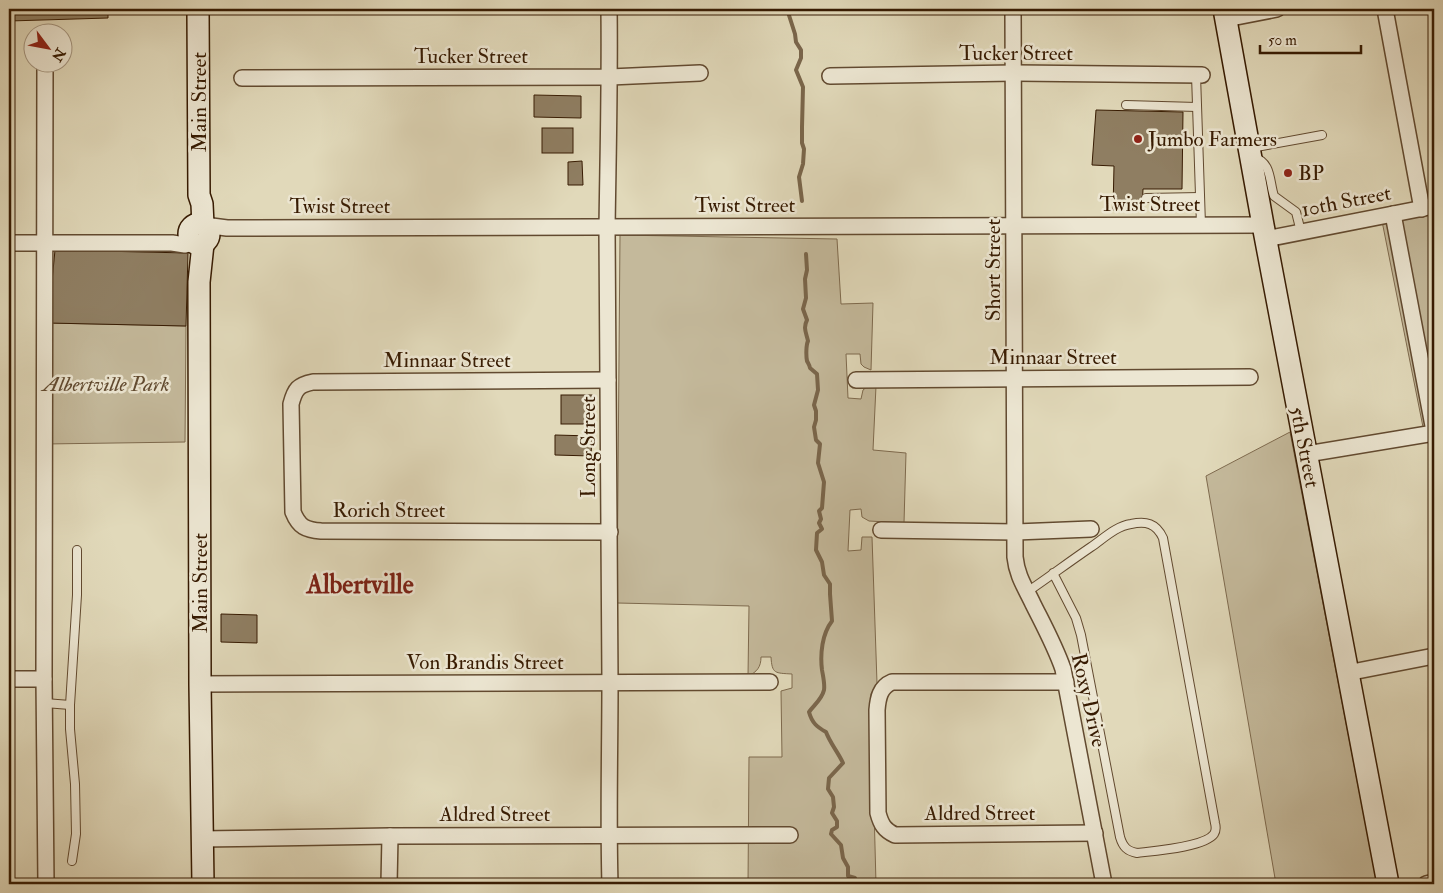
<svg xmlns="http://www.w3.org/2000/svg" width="1443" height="893" font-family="'IM FELL Double Pica',serif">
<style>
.green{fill:#c4b99b;stroke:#7e6a4e}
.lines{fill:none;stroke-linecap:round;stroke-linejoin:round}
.stream{stroke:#7a664b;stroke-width:4}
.building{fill:#8f7e62;stroke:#371b02}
.lane-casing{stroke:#624a30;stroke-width:10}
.street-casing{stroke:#624a30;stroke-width:18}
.secondary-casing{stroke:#371b02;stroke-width:24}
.lane{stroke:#ece6d2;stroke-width:8}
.street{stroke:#ece6d2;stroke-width:15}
.secondary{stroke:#ece6d2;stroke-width:21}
.poi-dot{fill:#8f2418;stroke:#ece6d2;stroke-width:2}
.labels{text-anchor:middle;stroke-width:5;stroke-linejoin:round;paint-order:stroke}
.street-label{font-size:21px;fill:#371b02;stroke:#ece6d2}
.poi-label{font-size:21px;fill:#371b02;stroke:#ece6d2;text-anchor:start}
.park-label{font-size:21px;font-style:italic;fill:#614a30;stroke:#ece6d2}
.district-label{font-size:26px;font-weight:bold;fill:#7a1f14;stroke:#ece6d2}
</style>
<rect width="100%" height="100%" fill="#e1d9ba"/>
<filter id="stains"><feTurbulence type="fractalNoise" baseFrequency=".004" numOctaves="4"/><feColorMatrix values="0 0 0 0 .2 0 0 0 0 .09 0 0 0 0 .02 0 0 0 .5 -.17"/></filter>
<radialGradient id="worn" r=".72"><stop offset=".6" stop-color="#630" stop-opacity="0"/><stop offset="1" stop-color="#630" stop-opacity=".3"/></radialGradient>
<g class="green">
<polygon points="1434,200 1434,431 1424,432 1380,211"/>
<path d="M620,235L837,239L841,304L873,303L871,370L864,367L861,364L860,354H846L848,398L861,399L863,390L868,386H876L873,450L906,453L904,523L869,521L862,517L861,509L850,510L848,551L861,550L862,537H872L877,683L871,694L876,884H748L749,757H782L781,691L792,688V674C775,673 772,674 771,657H761C761,667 757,672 748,676L749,606L617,603Z"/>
<polygon points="48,323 186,326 185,442 45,444"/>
<polygon points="1290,432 1377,884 1276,884 1206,476"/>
</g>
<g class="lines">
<g class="stream">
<polyline points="787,9 795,34 796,42 801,50 801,58 796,70 803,87 802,127 802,143 804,149 803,164 799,177 802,201"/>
<path d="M806,254L807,270L805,279L806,298L803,309L807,320C803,328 806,332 808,341C806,345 806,356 807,361C808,363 810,366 810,368L817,374L818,390L814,405L816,411V420L814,427L816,440L820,444L818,463L824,482L822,508L819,511L821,519L819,523L822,529L817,533L816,550L822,562L824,575L830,584V594L832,621C822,634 820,654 822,670C823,676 825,684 824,690C822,699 815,704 809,712C812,723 817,727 826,732C830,743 838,752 843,763L829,778L828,789L833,797L834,807L832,813L837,821V827L832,830L831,834L841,845L843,858L848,867V876L855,878V884"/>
</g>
</g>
<g class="building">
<polygon points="9,9 108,9 108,18 9,21"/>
<polygon points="534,95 581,96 581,118 534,117"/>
<polygon points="1096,110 1183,112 1182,189 1143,189 1142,211 1113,210 1114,166 1092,165"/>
<rect x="542" y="128" width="31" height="25"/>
<polygon points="582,161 583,185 568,185 568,162"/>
<polygon points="55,250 188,253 186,326 48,323"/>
<rect x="561" y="395" width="31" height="29"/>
<polygon points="555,435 592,436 591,456 555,455"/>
<polygon points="221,614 257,615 257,643 221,642"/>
</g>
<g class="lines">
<g class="lane-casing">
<g id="lane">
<polyline points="1196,75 1201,225"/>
<polyline points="1126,105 1197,107"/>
<polyline points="1251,148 1322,135"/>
<path d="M1253,157C1272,162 1269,181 1274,196L1296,212L1301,232"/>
<polyline points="1146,198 1200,197"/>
<path d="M1027,592C1049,577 1069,562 1091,547C1103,539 1116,526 1131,524C1146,521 1156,523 1163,538L1215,823C1216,827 1216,831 1214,834C1205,847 1153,851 1137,853C1127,851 1123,847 1120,837L1081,635L1076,618L1053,573"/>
<polyline points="45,703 70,705"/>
<polyline points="72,861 76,834 75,784 70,729 70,705 77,595 77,550"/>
</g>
</g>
<g class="street-casing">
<g id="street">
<path d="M609,9C610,82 608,155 607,229C607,380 610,531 610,682C610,749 608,817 610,884"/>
<path d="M1013,9L1015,557C1017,576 1025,587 1033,604C1044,626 1055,646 1063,669L1104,884"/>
<polyline points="1385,9 1422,209"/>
<polyline points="1226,19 1277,9"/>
<polyline points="45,62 44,679 46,884"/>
<polyline points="830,76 1014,73 1202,75"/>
<polyline points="242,78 610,77 700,73"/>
<polyline points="1393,214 1434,431"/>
<polyline points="204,225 227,228 1263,225"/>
<polyline points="1266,239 1434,206"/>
<polyline points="9,243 172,243 185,245 193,243"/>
<path d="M608,380L313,382C298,385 295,389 291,404L293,512C299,527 306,530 321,531L610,532"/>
<polyline points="856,380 1250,377"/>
<polyline points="1307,454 1434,433"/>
<polyline points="881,530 1015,532 1091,529"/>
<polyline points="1347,673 1434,656"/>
<polyline points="9,679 44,679"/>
<path d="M1066,682H892C880,687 878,698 877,710L878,813C881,824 884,830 895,835L1095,833"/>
<polyline points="200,684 770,682"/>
<polyline points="201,839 390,836 790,835"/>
<polyline points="389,884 390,836"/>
<polyline points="1426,884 1434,882"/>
</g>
</g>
<g class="secondary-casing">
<g id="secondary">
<polyline points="198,9 199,195 202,204 203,225"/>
<polyline points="1224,9 1263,225 1388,884"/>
<circle cx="199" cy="234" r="10"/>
<polyline points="203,884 200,684 199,282 203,244"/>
</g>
</g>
<use href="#lane" class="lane"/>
<use href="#street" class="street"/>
<use href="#secondary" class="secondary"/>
</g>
<g class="poi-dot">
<circle cx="1138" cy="139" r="5"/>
<circle cx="1288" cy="173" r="5"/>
</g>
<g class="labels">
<g class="street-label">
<text x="1016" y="60">Tucker Street</text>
<text x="471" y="63">Tucker Street</text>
<text transform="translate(199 102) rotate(-90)" y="7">Main Street</text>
<text transform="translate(1346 201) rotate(-11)" y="7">10th Street</text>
<text x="1150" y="211">Twist Street</text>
<text x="745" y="212">Twist Street</text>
<text x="340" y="213">Twist Street</text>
<text transform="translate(993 270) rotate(-90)" y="7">Short Street</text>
<text x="1053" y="364">Minnaar Street</text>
<text x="447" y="367">Minnaar Street</text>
<text transform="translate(588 447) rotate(-90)" y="7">Long Street</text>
<text transform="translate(1305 447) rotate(79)" y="7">5th Street</text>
<text x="389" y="517">Rorich Street</text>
<text transform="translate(200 583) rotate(-90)" y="7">Main Street</text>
<text x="485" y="669">Von Brandis Street</text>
<text transform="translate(1089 700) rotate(77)" y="7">Roxy Drive</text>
<text x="980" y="820">Aldred Street</text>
<text x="495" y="821">Aldred Street</text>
</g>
<g class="poi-label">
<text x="1148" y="146">Jumbo Farmers</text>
<text x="1298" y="180">BP</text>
</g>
<g class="park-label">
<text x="106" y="391">Albertville Park</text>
</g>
<g class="district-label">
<text x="360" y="593">Albertville</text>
</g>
</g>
<rect width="1443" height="893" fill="none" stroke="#e1d9ba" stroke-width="30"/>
<rect x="10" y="10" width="1423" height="873" fill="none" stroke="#371b02" stroke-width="2.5"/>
<rect x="15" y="15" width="1413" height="863" fill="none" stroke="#371b02"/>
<g transform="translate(48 48) rotate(122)"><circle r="24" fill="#ece6d2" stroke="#a4957f"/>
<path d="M0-4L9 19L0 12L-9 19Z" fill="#8f2418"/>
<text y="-8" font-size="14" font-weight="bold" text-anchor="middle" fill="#371b02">N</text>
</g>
<path d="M1260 45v8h101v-8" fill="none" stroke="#371b02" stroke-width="2.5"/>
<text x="1268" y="45" font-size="15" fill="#371b02" stroke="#ece6d2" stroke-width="4" paint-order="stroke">50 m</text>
<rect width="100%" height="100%" filter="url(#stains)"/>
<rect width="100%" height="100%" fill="url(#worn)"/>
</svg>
